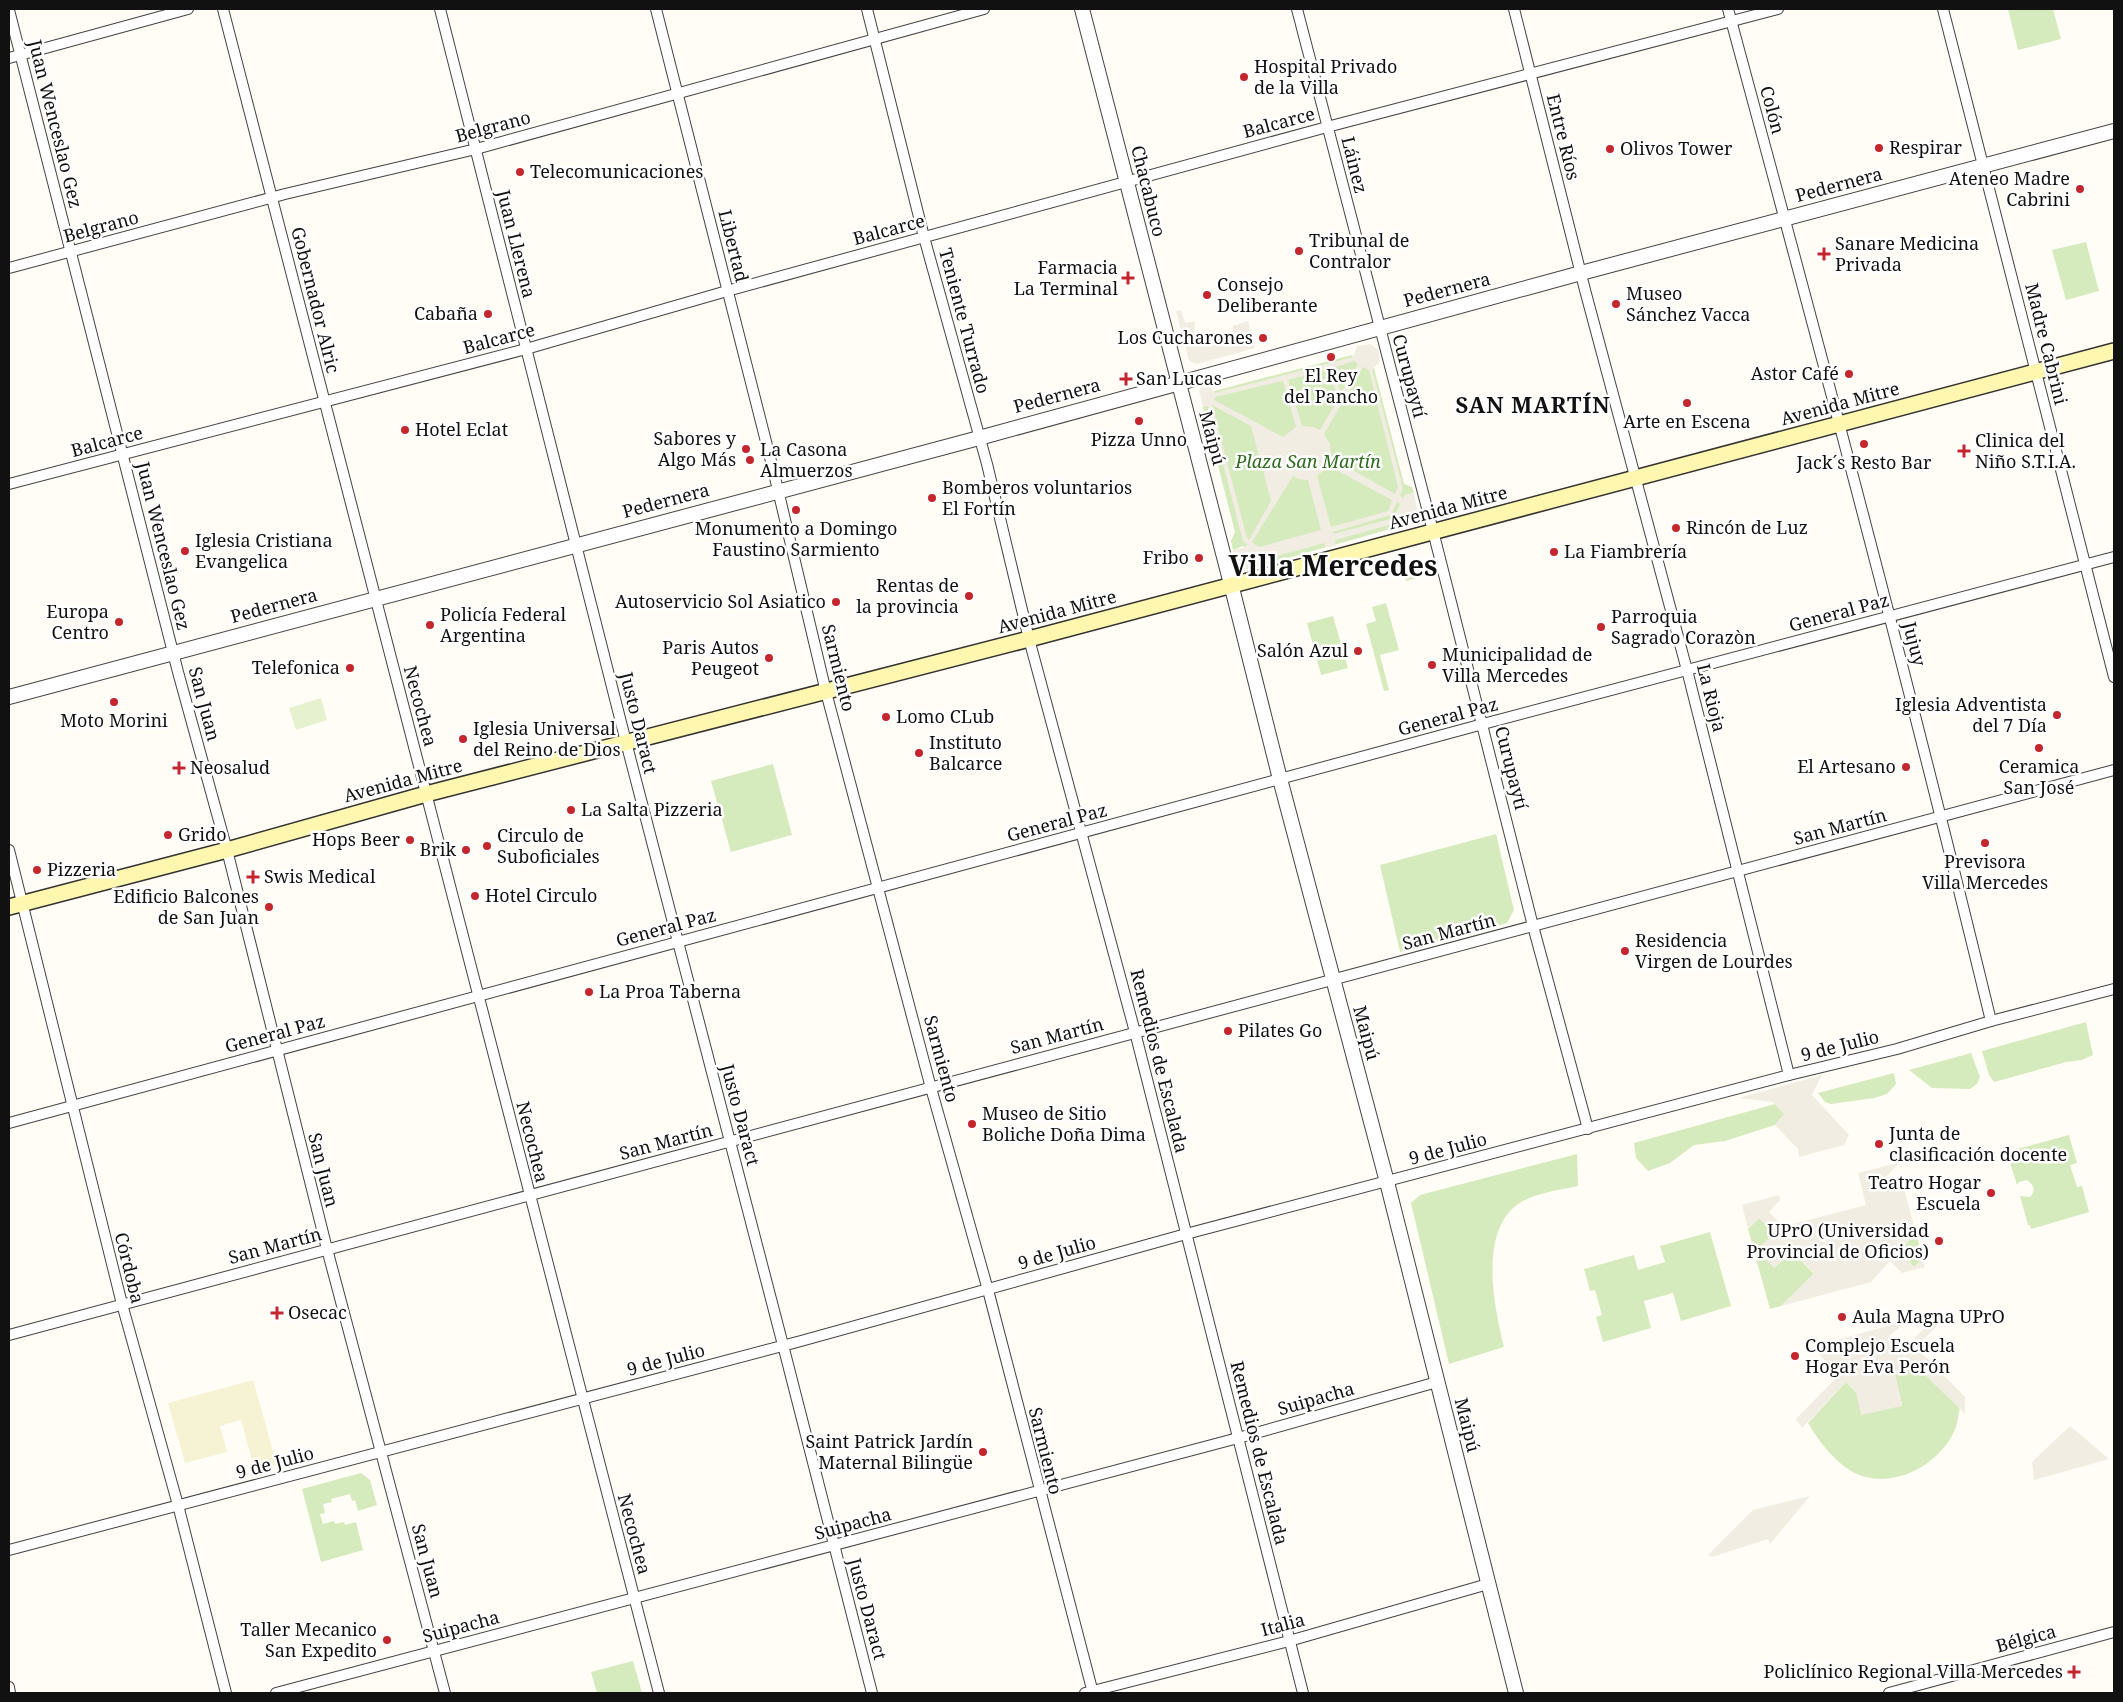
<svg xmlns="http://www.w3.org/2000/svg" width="2123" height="1702" font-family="'Noto Serif',serif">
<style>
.farmland{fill:#f6f3d4}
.green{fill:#d5ebbd}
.pitch{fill:#e6f2cf}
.plaza{fill:#f1ede2;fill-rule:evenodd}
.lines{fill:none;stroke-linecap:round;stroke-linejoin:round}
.minor-casing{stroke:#444;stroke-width:12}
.tertiary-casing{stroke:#444;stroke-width:16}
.secondary-casing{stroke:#333;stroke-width:18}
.minor{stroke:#fff;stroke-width:10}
.tertiary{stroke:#fff;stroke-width:14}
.secondary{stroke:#fff6b0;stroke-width:15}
.poi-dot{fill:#c4262e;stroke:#fff;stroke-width:2}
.labels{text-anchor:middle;stroke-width:5;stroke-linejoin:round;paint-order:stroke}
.poi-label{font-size:18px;fill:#111;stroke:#fff;text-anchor:start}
.street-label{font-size:18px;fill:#111;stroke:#fff}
.park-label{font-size:18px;font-style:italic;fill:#2f6b1f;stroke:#fff}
.district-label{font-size:22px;font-weight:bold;letter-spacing:1px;fill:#111;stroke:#fff}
.town-label{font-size:28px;font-weight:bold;fill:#111;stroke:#fff}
</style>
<rect width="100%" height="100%" fill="#fffdf5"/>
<polygon class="farmland" points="253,1380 277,1465 255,1471 241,1420 220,1426 227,1452 185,1463 168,1403"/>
<g class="green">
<polygon points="2008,9 2053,9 2061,39 2018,50"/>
<polygon points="2086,242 2099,291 2066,300 2052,250"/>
<polygon points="1352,355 1355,361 1369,370 1374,368 1404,484 1412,487 1414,493 1405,495 1401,526 1256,567 1254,556 1243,546 1233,550 1231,541 1235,532 1203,407 1212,404 1215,397 1214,391"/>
<polygon points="1421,564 1426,567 1428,575 1406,581 1403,570"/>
<polygon points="1386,603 1399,650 1380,655 1389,690 1384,691 1366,624 1376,621 1372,607"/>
<polygon points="1333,616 1348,668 1321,675 1307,623"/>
<polygon points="773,764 792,835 731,852 711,781"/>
<polygon points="1496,834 1514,910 1507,923 1400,952 1380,865"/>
<polygon points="2086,1022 2093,1055 2082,1060 2066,1062 1994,1082 1989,1075 1982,1051"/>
<polygon points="1971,1053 1980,1077 1977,1084 1970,1089 1932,1088 1909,1070"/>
<polygon points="1894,1073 1896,1084 1887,1094 1874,1098 1831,1104 1825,1102 1818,1093"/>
<polygon points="1775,1104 1785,1114 1775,1125 1725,1141 1694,1145 1670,1163 1648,1171 1636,1158 1634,1143"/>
<path d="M2069,1135L2077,1163L2070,1165L2077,1187L2082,1186L2089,1212L2031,1229L2030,1225H2028L2020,1196L2030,1197C2036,1191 2034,1185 2027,1180L2019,1182L2017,1185L2008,1156L2011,1155L2010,1151Z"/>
<path d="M1577,1154L1578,1186C1560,1190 1540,1192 1523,1201C1477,1226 1494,1307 1504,1347L1449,1364L1411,1203L1420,1195Z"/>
<polygon points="1759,1218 1774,1233 1774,1268 1792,1251 1814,1274 1781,1306 1770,1309 1748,1229"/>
<polygon points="1710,1232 1731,1306 1681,1321 1673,1293 1644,1301 1651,1328 1603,1342 1596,1317 1602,1315 1595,1290 1590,1291 1584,1269 1634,1255 1638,1270 1665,1262 1660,1246"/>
<polygon points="1916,1233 1923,1259 1914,1267 1900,1251"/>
<path d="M1911,1361L1960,1408C1958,1414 1958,1421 1956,1427C1941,1466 1889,1493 1851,1471C1832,1459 1819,1441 1808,1423L1846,1382L1856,1392L1902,1405L1895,1375Z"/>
<polygon points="361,1473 370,1480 377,1505 358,1511 355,1500 352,1501 350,1494 331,1499 332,1502 323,1504 325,1513 320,1514 323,1524 334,1521 335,1524 344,1522 345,1525 356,1522 363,1550 321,1562 302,1489"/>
<polygon points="633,1661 642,1693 597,1693 591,1672"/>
</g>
<polygon class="pitch" points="321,698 327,720 296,730 289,708"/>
<g class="plaza">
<polygon points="1181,310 1185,323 1195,321 1194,333 1200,331 1203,339 1213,345 1219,346 1227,341 1232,334 1233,326 1248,321 1255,348 1197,364 1189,361 1176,311"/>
<path d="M1371,344L1378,350L1380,362L1372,369L1403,488L1400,496L1403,498L1405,495L1414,493L1418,515L1416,519L1401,526L1400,522L1335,540L1336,545L1326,548L1324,543L1256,562V567L1242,572L1238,569L1233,550L1245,547L1247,544L1243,541L1208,406L1203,407L1199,391L1200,388L1209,386L1215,393L1353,357L1357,346ZM1354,361L1358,364L1341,393L1332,368ZM1363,367L1369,370L1398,487L1395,494L1331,458L1330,444L1324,434ZM1328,369L1338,399L1320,430L1313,427L1302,426L1288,380ZM1283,381L1296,427L1283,437L1214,400L1215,397ZM1212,405L1251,426L1271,501L1249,540L1247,538ZM1329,466L1392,500L1388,511L1331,527L1317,476ZM1293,476L1299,479L1308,480L1321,530L1259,547L1252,542ZM1397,502L1400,504L1394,518L1333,534V532L1391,515Z"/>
<polygon points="1822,1075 1812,1095 1849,1135 1844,1145 1799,1157 1798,1149 1775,1125 1784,1114 1775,1104 1772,1102 1739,1098"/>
<polygon points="1897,1163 1897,1165 1885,1178 1895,1188 1902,1181 1916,1233 1900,1251 1914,1267 1923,1259 1925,1267 1902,1273 1890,1261 1871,1282 1781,1306 1814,1273 1792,1251 1774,1268 1757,1250 1774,1233 1759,1218 1748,1229 1742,1205 1779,1195 1780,1200 1769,1212 1786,1229 1789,1225 1866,1205 1858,1173"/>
<polygon points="1945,1318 1916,1347 1965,1397 1965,1414 1911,1361 1895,1375 1902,1406 1861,1415 1856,1392 1846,1382 1802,1428 1796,1419 1839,1375 1812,1347 1909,1320 1889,1336 1902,1350 1932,1321"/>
<polygon points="2070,1426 2109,1459 2034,1480 2032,1462"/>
<polygon points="1810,1496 1770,1544 1768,1539 1712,1557 1708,1555 1753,1510"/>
</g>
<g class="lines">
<g class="minor-casing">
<g id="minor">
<polyline points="223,9 659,1693"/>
<polyline points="440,9 626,742 783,1345 872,1693"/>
<polyline points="656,9 773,469 826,692 931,1088 988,1290 1093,1693"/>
<polyline points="867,9 924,237 987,464 1029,639 1135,1032 1303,1693"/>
<polyline points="1297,9 1433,531 1533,926 1588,1129"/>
<polyline points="1514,9 1585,290 1687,670 1789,1075"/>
<path d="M1728,9C1819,345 1909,682 1991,1021"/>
<polyline points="1943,9 2114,677"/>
<polyline points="9,10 178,672 227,850 327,1249 445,1693"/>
<polyline points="9,58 188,9"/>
<polyline points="9,268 285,194 476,149 984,9"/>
<polyline points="9,484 526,349 727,291 1327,127 1778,9"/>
<polyline points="9,850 122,1304 178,1505 226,1693"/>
<polyline points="9,1123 1483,724 2114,557"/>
<polyline points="9,1335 2114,770"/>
<polyline points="9,1550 801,1341 1186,1234 1789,1075 1897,1049 1991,1021 2114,989"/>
<polyline points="9,1687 10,1693"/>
<polyline points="276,1693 1238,1438 1437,1382"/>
<polyline points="1085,1693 1289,1641 1488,1584"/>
<polyline points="1889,1693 2114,1632"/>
</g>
</g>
<g class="tertiary-casing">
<g id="tertiary">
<polyline points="1082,9 1231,584 1280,779 1387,1182 1516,1693"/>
<polyline points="9,697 979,438 1581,273 2114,131"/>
</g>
</g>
<g class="secondary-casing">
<polyline id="secondary" points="9,907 227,850 426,794 1029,639 2114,351"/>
</g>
<use href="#minor" class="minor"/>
<use href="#tertiary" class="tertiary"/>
<use href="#secondary" class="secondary"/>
</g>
<g class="poi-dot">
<circle cx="1244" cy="77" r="5"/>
<circle cx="1879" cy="148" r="5"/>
<circle cx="1610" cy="149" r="5"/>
<circle cx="520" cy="172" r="5"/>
<circle cx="2080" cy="189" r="5"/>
<circle cx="1299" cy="251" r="5"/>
<path d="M1821.5 246.5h5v5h5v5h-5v5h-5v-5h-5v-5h5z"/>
<path d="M1125.5 270.5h5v5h5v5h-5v5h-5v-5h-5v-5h5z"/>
<circle cx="1207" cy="295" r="5"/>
<circle cx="1616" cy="304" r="5"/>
<circle cx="488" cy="314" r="5"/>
<circle cx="1263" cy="338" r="5"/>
<circle cx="1331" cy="357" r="5"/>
<circle cx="1849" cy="374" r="5"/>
<path d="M1123.5 371.5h5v5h5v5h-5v5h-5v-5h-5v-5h5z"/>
<circle cx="1687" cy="403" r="5"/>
<circle cx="1139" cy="421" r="5"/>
<circle cx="405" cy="430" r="5"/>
<circle cx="1864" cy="444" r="5"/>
<circle cx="746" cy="449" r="5"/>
<path d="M1961.5 443.5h5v5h5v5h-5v5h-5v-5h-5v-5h5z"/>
<circle cx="750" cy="460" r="5"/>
<circle cx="932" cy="498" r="5"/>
<circle cx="796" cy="510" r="5"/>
<circle cx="1676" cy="528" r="5"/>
<circle cx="185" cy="551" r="5"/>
<circle cx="1554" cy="552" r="5"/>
<circle cx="1199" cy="558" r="5"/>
<circle cx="969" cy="596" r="5"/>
<circle cx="836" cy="602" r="5"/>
<circle cx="119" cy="622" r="5"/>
<circle cx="430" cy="625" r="5"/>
<circle cx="1601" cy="627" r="5"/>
<circle cx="1358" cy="651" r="5"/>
<circle cx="769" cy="658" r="5"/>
<circle cx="1432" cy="665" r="5"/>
<circle cx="350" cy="668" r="5"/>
<circle cx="114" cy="702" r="5"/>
<circle cx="2057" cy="715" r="5"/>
<circle cx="886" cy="717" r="5"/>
<circle cx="463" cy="739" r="5"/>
<circle cx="2039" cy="748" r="5"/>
<circle cx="919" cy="753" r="5"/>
<circle cx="1906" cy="767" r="5"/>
<path d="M176.5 760.5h5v5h5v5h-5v5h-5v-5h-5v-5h5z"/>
<circle cx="571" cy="810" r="5"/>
<circle cx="168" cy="835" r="5"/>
<circle cx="410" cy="840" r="5"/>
<circle cx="1985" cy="843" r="5"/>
<circle cx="487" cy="846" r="5"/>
<circle cx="466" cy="850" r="5"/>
<circle cx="37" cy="870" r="5"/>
<path d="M250.5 869.5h5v5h5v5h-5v5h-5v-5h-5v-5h5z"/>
<circle cx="475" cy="896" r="5"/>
<circle cx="269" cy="907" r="5"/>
<circle cx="1625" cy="951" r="5"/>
<circle cx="589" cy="992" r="5"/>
<circle cx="1228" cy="1031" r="5"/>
<circle cx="972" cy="1124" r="5"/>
<circle cx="1879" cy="1144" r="5"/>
<circle cx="1991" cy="1193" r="5"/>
<circle cx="1939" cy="1241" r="5"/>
<path d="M274.5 1305.5h5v5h5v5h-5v5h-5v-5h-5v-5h5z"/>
<circle cx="1842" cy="1317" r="5"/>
<circle cx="1795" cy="1356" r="5"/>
<circle cx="983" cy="1452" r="5"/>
<circle cx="387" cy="1640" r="5"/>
<path d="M2071.5 1664.5h5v5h5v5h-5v5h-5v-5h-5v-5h5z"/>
</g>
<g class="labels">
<g class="poi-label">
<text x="1254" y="73">Hospital Privado<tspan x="1254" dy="21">de la Villa</tspan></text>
<text x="1889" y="154">Respirar</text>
<text x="1620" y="155">Olivos Tower</text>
<text x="530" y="178">Telecomunicaciones</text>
<text x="2070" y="185" text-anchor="end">Ateneo Madre<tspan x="2070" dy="21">Cabrini</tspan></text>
<text x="1309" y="247">Tribunal de<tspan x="1309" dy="21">Contralor</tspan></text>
<text x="1835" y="250">Sanare Medicina<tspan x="1835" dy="21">Privada</tspan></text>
<text x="1118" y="274" text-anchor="end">Farmacia<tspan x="1118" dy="21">La Terminal</tspan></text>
<text x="1217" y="291">Consejo<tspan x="1217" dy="21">Deliberante</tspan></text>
<text x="1626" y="300">Museo<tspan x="1626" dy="21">Sánchez Vacca</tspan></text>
<text x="478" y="320" text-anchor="end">Cabaña</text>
<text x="1253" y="344" text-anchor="end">Los Cucharones</text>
<text x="1839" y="380" text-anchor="end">Astor Café</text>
<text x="1331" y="382" text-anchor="middle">El Rey<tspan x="1331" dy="21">del Pancho</tspan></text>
<text x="1136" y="385">San Lucas</text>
<text x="1687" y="428" text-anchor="middle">Arte en Escena</text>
<text x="415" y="436">Hotel Eclat</text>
<text x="736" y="445" text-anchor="end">Sabores y<tspan x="736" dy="21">Algo Más</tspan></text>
<text x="1139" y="446" text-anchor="middle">Pizza Unno</text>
<text x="1975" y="447">Clinica del<tspan x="1975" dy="21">Niño S.T.I.A.</tspan></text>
<text x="760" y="456">La Casona<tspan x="760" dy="21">Almuerzos</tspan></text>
<text x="1864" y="469" text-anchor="middle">Jack´s Resto Bar</text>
<text x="942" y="494">Bomberos voluntarios<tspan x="942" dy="21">El Fortín</tspan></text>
<text x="1686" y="534">Rincón de Luz</text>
<text x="796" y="535" text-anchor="middle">Monumento a Domingo<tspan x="796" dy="21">Faustino Sarmiento</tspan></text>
<text x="195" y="547">Iglesia Cristiana<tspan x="195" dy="21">Evangelica</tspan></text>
<text x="1564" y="558">La Fiambrería</text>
<text x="1189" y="564" text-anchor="end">Fribo</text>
<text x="959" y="592" text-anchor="end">Rentas de<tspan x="959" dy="21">la provincia</tspan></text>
<text x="826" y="608" text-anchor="end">Autoservicio Sol Asiatico</text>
<text x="109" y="618" text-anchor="end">Europa<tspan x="109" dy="21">Centro</tspan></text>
<text x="440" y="621">Policía Federal<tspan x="440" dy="21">Argentina</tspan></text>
<text x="1611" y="623">Parroquia<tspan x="1611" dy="21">Sagrado Corazòn</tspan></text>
<text x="759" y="654" text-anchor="end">Paris Autos<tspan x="759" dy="21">Peugeot</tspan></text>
<text x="1348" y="657" text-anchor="end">Salón Azul</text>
<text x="1442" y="661">Municipalidad de<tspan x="1442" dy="21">Villa Mercedes</tspan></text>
<text x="340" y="674" text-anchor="end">Telefonica</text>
<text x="2047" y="711" text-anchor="end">Iglesia Adventista<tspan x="2047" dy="21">del 7 Día</tspan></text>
<text x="896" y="723">Lomo CLub</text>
<text x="114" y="727" text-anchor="middle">Moto Morini</text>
<text x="473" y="735">Iglesia Universal<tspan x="473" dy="21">del Reino de Dios</tspan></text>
<text x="929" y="749">Instituto<tspan x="929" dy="21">Balcarce</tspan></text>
<text x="1896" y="773" text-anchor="end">El Artesano</text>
<text x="2039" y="773" text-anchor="middle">Ceramica<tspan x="2039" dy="21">San José</tspan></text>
<text x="190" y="774">Neosalud</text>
<text x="581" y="816">La Salta Pizzeria</text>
<text x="178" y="841">Grido</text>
<text x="497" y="842">Circulo de<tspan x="497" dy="21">Suboficiales</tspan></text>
<text x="400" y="846" text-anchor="end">Hops Beer</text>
<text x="456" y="856" text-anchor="end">Brik</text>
<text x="1985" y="868" text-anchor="middle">Previsora<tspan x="1985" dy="21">Villa Mercedes</tspan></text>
<text x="47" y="876">Pizzeria</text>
<text x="264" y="883">Swis Medical</text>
<text x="485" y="902">Hotel Circulo</text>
<text x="259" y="903" text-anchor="end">Edificio Balcones<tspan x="259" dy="21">de San Juan</tspan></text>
<text x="1635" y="947">Residencia<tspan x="1635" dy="21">Virgen de Lourdes</tspan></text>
<text x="599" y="998">La Proa Taberna</text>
<text x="1238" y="1037">Pilates Go</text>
<text x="982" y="1120">Museo de Sitio<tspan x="982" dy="21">Boliche Doña Dima</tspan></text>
<text x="1889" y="1140">Junta de<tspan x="1889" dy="21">clasificación docente</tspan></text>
<text x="1981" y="1189" text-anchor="end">Teatro Hogar<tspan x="1981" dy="21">Escuela</tspan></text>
<text x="1929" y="1237" text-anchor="end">UPrO (Universidad<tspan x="1929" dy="21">Provincial de Oficios)</tspan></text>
<text x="288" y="1319">Osecac</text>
<text x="1852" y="1323">Aula Magna UPrO</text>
<text x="1805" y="1352">Complejo Escuela<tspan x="1805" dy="21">Hogar Eva Perón</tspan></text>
<text x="973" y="1448" text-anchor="end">Saint Patrick Jardín<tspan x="973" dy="21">Maternal Bilingüe</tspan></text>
<text x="377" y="1636" text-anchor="end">Taller Mecanico<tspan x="377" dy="21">San Expedito</tspan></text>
<text x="2063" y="1678" text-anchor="end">Policlínico Regional Villa Mercedes</text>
</g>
<g class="street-label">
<text transform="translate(1772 110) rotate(75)" y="6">Colón</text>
<text transform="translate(1279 123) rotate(-15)" y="6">Balcarce</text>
<text transform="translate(55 124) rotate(76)" y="6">Juan Wenceslao Gez</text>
<text transform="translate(493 127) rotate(-15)" y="6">Belgrano</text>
<text transform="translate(1563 137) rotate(76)" y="6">Entre Ríos</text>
<text transform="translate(1354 165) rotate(76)" y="6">Láinez</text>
<text transform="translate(1839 185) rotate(-15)" y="6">Pedernera</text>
<text transform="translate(1148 191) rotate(76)" y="6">Chacabuco</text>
<text transform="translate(101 227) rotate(-15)" y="6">Belgrano</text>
<text transform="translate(889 230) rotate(-15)" y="6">Balcarce</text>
<text transform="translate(516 244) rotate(76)" y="6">Juan Llerena</text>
<text transform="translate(733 246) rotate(76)" y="6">Libertad</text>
<text transform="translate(1447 290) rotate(-15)" y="6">Pedernera</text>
<text transform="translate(315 300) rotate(76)" y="6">Gobernador Alric</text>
<text transform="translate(964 321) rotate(75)" y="6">Teniente Turrado</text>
<text transform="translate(499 339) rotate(-15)" y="6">Balcarce</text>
<text transform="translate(2046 344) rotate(76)" y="6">Madre Cabrini</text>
<text transform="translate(1409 376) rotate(75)" y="6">Curupaytí</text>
<text transform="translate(1057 396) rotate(-15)" y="6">Pedernera</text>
<text transform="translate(1840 404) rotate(-15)" y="6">Avenida Mitre</text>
<text transform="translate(1212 438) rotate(75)" y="6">Maipú</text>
<text transform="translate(107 442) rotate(-15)" y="6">Balcarce</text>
<text transform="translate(666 501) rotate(-15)" y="6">Pedernera</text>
<text transform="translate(1448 508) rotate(-15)" y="6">Avenida Mitre</text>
<text transform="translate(163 546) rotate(76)" y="6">Juan Wenceslao Gez</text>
<text transform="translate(274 606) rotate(-15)" y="6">Pedernera</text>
<text transform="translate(1057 612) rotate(-15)" y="6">Avenida Mitre</text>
<text transform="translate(1839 613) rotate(-15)" y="6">General Paz</text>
<text transform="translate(1914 644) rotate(76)" y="6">Jujuy</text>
<text transform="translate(838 668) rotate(76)" y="6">Sarmiento</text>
<text transform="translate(1711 698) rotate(76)" y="6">La Rioja</text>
<text transform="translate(204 704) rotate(75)" y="6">San Juan</text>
<text transform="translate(420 706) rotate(75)" y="6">Necochea</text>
<text transform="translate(1448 717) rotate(-15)" y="6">General Paz</text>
<text transform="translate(638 723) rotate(76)" y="6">Justo Daract</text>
<text transform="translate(1511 768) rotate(76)" y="6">Curupaytí</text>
<text transform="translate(403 781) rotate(-15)" y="6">Avenida Mitre</text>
<text transform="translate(1057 823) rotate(-15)" y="6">General Paz</text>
<text transform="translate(1840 827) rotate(-15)" y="6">San Martín</text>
<text transform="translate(666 928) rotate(-15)" y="6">General Paz</text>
<text transform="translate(1449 932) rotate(-15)" y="6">San Martín</text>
<text transform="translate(1366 1033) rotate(75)" y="6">Maipú</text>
<text transform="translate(275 1034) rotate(-15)" y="6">General Paz</text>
<text transform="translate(1057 1036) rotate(-15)" y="6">San Martín</text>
<text transform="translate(1840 1046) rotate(-14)" y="6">9 de Julio</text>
<text transform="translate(941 1059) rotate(75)" y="6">Sarmiento</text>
<text transform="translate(1159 1061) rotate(76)" y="6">Remedios de Escalada</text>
<text transform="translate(740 1115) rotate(75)" y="6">Justo Daract</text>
<text transform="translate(532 1142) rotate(76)" y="6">Necochea</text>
<text transform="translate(666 1142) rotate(-15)" y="6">San Martín</text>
<text transform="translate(1448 1149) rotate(-15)" y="6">9 de Julio</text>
<text transform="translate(323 1170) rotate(76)" y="6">San Juan</text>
<text transform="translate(275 1246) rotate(-15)" y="6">San Martín</text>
<text transform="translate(1057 1253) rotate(-16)" y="6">9 de Julio</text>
<text transform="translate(129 1268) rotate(76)" y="6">Córdoba</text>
<text transform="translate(666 1360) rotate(-15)" y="6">9 de Julio</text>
<text transform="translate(1316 1399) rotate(-16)" y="6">Suipacha</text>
<text transform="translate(1467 1425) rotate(76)" y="6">Maipú</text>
<text transform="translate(1045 1451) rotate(76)" y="6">Sarmiento</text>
<text transform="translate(1259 1453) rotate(76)" y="6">Remedios de Escalada</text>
<text transform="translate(275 1463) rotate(-15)" y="6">9 de Julio</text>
<text transform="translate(853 1524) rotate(-15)" y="6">Suipacha</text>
<text transform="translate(634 1534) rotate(75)" y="6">Necochea</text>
<text transform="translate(427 1561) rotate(75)" y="6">San Juan</text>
<text transform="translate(867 1609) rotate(75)" y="6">Justo Daract</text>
<text transform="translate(1283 1625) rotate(-15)" y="6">Italia</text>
<text transform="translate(461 1627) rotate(-15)" y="6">Suipacha</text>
<text transform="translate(2026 1639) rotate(-15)" y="6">Bélgica</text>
</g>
<g class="park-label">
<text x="1308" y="468">Plaza San Martín</text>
</g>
<g class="district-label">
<text x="1533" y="413">SAN MARTÍN</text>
</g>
<g class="town-label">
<text x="1333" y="576">Villa Mercedes</text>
</g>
</g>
<rect width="2123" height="1702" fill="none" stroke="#111111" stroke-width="20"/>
</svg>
